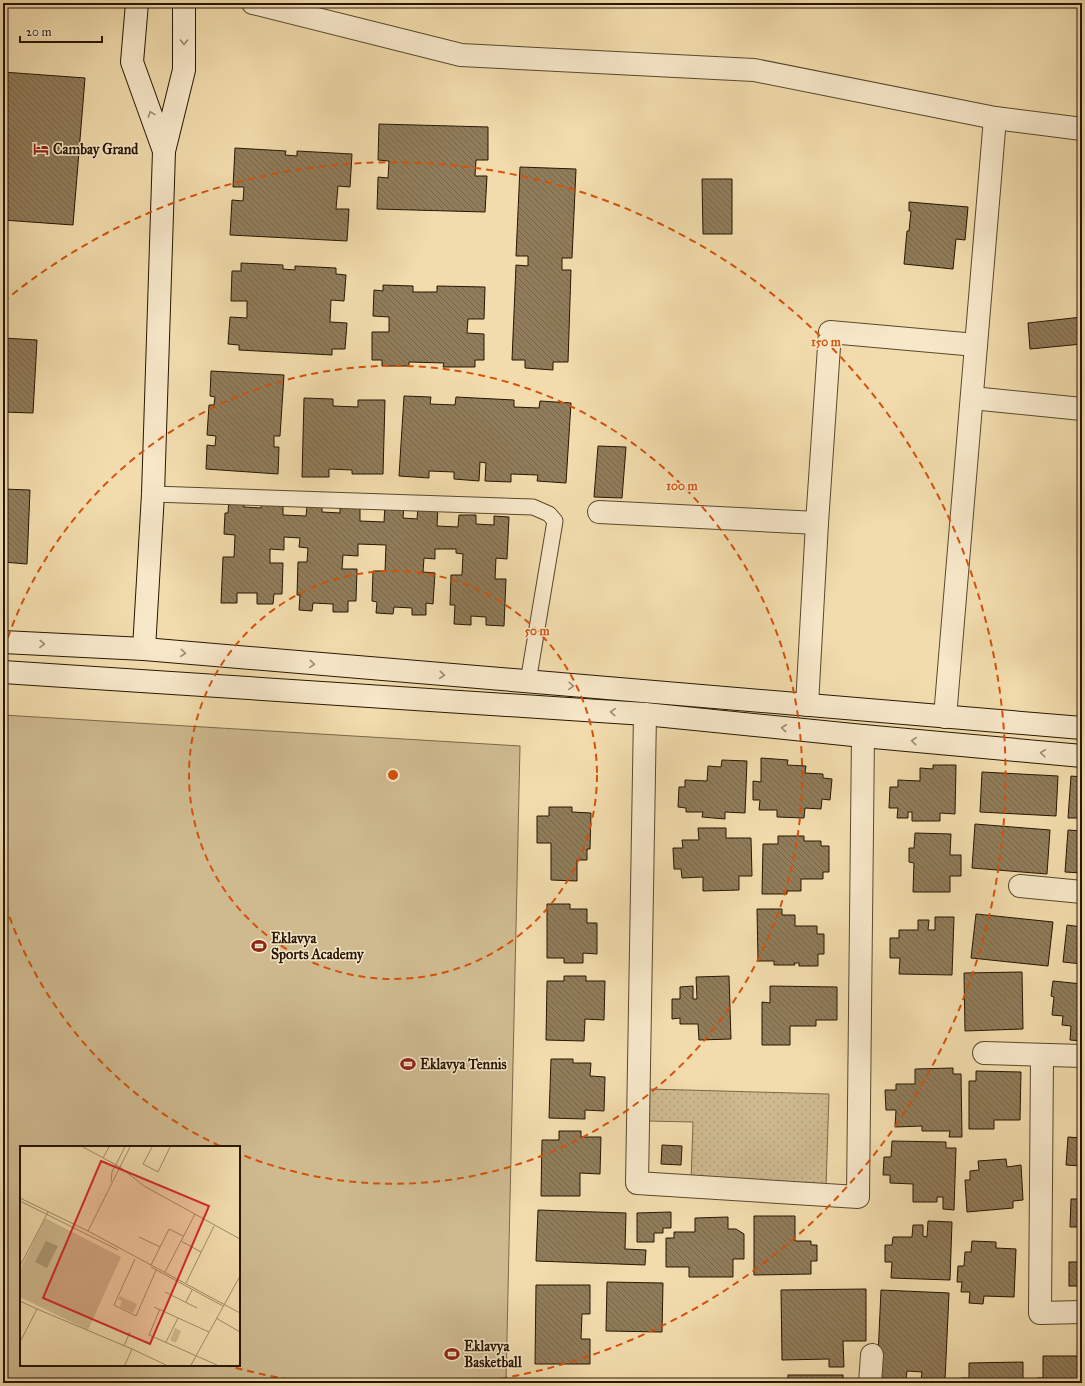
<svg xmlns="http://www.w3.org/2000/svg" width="1085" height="1386" font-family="'IM FELL Great Primer',serif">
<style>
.grass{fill:url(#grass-dots);stroke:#7b6849}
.green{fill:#cfba90;stroke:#7b6849;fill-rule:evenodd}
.building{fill:url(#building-back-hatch);stroke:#271602}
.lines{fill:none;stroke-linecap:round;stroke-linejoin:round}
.lane-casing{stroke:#5a482d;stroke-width:17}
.street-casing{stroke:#5a482d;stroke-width:24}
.secondary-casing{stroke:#271602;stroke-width:24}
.lane{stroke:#f7e8ca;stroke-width:15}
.street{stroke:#f7e8ca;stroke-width:22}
.secondary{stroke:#f7e8ca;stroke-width:22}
.oneway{stroke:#998a70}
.ring{fill:none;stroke:#d5520b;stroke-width:2;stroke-dasharray:7 5}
.labels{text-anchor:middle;stroke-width:3;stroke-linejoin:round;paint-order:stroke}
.poi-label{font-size:14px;font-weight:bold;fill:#271602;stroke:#f7e8ca;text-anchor:start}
.inset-road{fill:none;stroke:#a18d69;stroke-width:1}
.view{fill:#d62828;fill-opacity:0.15;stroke:#d62828;stroke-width:2}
.inset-edge{fill:none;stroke:#271602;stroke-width:2}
.centre{fill:#d5520b;stroke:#f7e8ca;stroke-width:2}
.ring-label{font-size:12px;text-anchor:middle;font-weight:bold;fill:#d5520b;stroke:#f7e8ca;stroke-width:3;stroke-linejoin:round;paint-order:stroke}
</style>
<defs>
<pattern id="grass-dots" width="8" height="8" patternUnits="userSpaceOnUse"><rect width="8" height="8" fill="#cfba90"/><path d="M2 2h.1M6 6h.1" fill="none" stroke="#b29f7b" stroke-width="1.8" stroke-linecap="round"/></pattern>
<pattern id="building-back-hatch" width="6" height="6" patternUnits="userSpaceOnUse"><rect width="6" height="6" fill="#917d5b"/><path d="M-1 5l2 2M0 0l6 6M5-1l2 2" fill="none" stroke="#766549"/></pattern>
</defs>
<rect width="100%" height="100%" fill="#f2dcad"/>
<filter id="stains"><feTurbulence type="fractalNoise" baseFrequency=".005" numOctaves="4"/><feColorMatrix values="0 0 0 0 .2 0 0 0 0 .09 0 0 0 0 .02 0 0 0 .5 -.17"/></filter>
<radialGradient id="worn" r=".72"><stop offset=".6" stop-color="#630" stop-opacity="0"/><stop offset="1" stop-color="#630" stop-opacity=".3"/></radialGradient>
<polygon class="grass" points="649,1089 829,1094 826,1187 691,1183 693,1122 648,1121"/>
<path class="green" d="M3,715L520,746L506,1383H3ZM21,1147H239V1365H21Z"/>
<g class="building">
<polygon points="3,72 85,78 73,225 3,220"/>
<polygon points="379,124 488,127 488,160 476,160 475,176 487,176 485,212 377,209 378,177 388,178 389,161 378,160"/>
<polygon points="235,148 286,151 285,155 297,156 297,151 352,154 350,187 338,186 336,209 349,209 347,241 230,235 232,200 243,201 244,187 233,187"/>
<polygon points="520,167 576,169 572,258 562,258 562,270 571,270 568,362 553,362 553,370 525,368 525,360 512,360 516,265 528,266 528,256 516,256"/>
<polygon points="702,179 732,179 732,234 703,234"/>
<polygon points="909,202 968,207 965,240 956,239 953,269 904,264 907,231 909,231 911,211 909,211"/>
<polygon points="241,263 283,265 283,269 295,270 295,266 336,268 336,274 346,275 344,301 331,300 330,322 347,323 345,349 332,349 332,355 239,350 239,345 228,344 230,317 247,318 247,301 231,301 232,271 241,271"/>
<polygon points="383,285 413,286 413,292 437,292 437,286 485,287 484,319 468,319 467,333 484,334 484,360 475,360 475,367 443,367 444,363 409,362 409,366 382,366 382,360 372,360 372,332 389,332 389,317 373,316 374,290 383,291"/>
<polygon points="1082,317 1082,344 1030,349 1028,323"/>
<polygon points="3,338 37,340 33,413 3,412"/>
<polygon points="211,371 284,375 280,436 274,436 274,447 279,447 278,474 206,469 207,445 215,446 216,436 207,435 209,405 214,405 215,397 210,396"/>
<polygon points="404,396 431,397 430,404 455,405 456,397 514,400 514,407 539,408 540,401 571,403 566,483 537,481 538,475 511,474 511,482 485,481 486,463 480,462 479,481 454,479 454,472 429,471 429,478 399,476"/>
<polygon points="304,398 333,399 333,406 358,407 358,400 385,400 383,474 352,474 352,470 329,469 329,477 302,477"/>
<polygon points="598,446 626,447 622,498 594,497"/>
<polygon points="3,489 30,490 27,564 3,562"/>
<polygon points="229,499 244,500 244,507 261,508 262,501 283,501 283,515 306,516 307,506 322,506 322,512 340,513 340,507 360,507 360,521 384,522 385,505 404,506 403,518 417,519 418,507 438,507 437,526 458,527 459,515 476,515 476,524 494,525 494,516 509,517 507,559 496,558 495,579 506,579 504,626 486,625 486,617 471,616 471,625 454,624 455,605 450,605 451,575 462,575 463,554 456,553 456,549 435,549 435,559 424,558 423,572 435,573 433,604 426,603 426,615 412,615 412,608 394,607 393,614 376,613 377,602 372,601 373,571 385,571 386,545 358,544 358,556 343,555 342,569 357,569 356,601 348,601 348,612 333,612 333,604 313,603 312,611 299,610 300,595 297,595 298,562 307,562 308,548 299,547 300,538 284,537 284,550 270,549 270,563 283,563 282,594 274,594 273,604 257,604 257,593 237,593 237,603 221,603 223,557 234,557 235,535 224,534 225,513 228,513"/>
<polygon points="761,758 788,760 787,765 806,766 805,773 823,774 823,778 832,779 830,800 822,799 821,809 805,808 804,818 777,817 777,810 759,810 760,800 753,800 753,781 761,782"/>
<polygon points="722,760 747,761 745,813 725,812 725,819 702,817 703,812 686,812 686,808 678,807 679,787 685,787 685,780 707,781 708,766 721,767"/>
<polygon points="933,765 956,765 955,814 940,813 940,821 912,821 912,812 908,812 908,818 897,818 898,808 889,808 890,787 898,787 898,780 920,781 920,768 933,769"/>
<polygon points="982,772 1058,776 1056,816 980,812"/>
<polygon points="1071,776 1082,777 1082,818 1068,818"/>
<polygon points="549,807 572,807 572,812 591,813 590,849 587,849 587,860 577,860 577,881 551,880 551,843 537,843 537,816 549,816"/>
<polygon points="975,824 1050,830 1047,874 972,868"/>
<polygon points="698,828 726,828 726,838 751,838 752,876 739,876 739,890 703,891 703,877 682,878 681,869 674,869 673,848 683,848 682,840 699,840"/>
<polygon points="1068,830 1082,831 1082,873 1065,872"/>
<polygon points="915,833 951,834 950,855 961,855 961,876 950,876 950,892 913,892 914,863 909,862 909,848 914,848"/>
<polygon points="778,836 804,836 804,841 821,841 821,846 829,846 829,872 823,872 823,879 801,879 801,891 787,891 787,894 762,894 763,844 778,844"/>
<polygon points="547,904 570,904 570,909 587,909 587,923 597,923 597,954 583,953 583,963 564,963 564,958 547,958"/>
<polygon points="757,909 782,909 782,915 795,915 795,926 817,926 817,934 824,934 824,954 818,954 818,966 799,966 799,963 794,963 795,965 774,965 774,961 758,961"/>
<polygon points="976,914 1053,922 1048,966 971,958"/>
<polygon points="935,917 954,917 952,975 899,974 900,958 890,958 890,938 899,938 899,930 918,930 918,920 929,920 928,930 935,930"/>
<polygon points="1067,925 1082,927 1082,964 1063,962"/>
<polygon points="1022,972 1023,1029 965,1031 964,973"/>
<polygon points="564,976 586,976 586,981 605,981 604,1020 585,1019 584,1041 546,1040 547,981 564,981"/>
<polygon points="729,976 731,1039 699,1040 698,1024 680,1024 680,1018 672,1019 672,999 680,999 680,987 693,986 693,999 697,999 696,977"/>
<polygon points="1053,981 1082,984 1082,1041 1070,1040 1071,1026 1062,1025 1063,1016 1052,1015 1054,997 1051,996"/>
<polygon points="770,986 837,987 837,1020 816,1020 816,1026 790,1026 790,1045 762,1045 762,1002 770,1003"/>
<polygon points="551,1059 573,1059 573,1063 591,1063 590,1076 605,1077 604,1111 585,1110 585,1119 549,1118"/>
<polygon points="953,1068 953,1074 961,1074 962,1137 949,1137 950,1131 922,1131 922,1126 895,1127 896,1110 886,1110 885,1090 896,1090 896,1084 915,1084 915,1069"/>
<polygon points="976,1071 1021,1072 1020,1120 994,1120 994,1129 969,1129 969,1081 976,1081"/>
<polygon points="559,1131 581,1131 581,1137 601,1137 600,1174 580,1173 580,1196 541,1196 542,1140 559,1140"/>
<polygon points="1068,1137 1082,1138 1082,1166 1066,1165"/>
<polygon points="892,1141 946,1142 946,1148 956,1148 954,1210 943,1209 943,1197 937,1197 937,1202 913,1202 913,1184 890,1183 890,1175 883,1175 884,1157 891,1157"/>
<polygon points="662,1145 682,1146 681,1165 661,1164"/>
<polygon points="1006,1159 1007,1167 1021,1165 1023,1200 1013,1201 1013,1208 967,1212 965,1180 970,1180 970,1171 979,1170 978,1161"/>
<polygon points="1071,1199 1082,1199 1082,1227 1070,1227"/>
<polygon points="538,1210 626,1213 625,1249 646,1250 645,1265 536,1261"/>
<polygon points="671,1212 671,1228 663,1228 663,1233 654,1233 654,1242 637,1242 637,1213"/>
<polygon points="754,1216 795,1216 795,1241 811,1241 811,1245 817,1245 817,1261 811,1261 811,1274 754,1275"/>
<polygon points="728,1217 728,1229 736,1229 744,1234 744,1259 733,1259 733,1277 689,1277 689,1267 666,1267 666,1238 674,1238 674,1232 695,1232 695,1218"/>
<polygon points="928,1221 952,1222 950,1280 891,1278 892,1262 885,1262 885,1245 892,1245 893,1237 912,1237 913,1225 923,1225 923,1236 927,1237"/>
<polygon points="972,1241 996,1242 996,1248 1016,1249 1014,1297 984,1296 983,1304 969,1303 970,1292 961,1292 962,1282 957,1282 958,1266 964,1266 965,1252 971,1252"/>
<rect x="1069" y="1262" width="13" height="24"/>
<polygon points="607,1282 663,1283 662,1332 606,1331"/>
<polygon points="536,1285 590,1285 590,1314 582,1314 581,1339 590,1339 590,1364 535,1364"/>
<polygon points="866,1289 866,1341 843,1341 844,1367 829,1367 829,1359 782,1360 781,1290"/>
<polygon points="881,1290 949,1293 945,1380 921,1380 922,1372 907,1371 906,1379 877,1378"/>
<polygon points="1043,1356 1082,1356 1082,1383 1037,1383 1037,1378 1043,1378"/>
<polygon points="1023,1362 1023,1383 961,1383 961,1378 969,1378 969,1363"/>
<rect x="788" y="1375" width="55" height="8"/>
<rect x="704" y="1379" width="64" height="4"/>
<polygon points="635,1380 694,1383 634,1383"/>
</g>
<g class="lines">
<g class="lane-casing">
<polyline id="lane" points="153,494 533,507 549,514 555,521 528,682"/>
</g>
<g class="street-casing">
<g id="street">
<polyline points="253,3 461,55 754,70 995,118 1082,129"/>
<polyline points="972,398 1082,409"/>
<polyline points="599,512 817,523 830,332 976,345"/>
<polyline points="807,705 817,523"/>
<polyline points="645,714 637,1183 858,1197 863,736"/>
<polyline points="945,717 995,118"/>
<polyline points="1020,886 1082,892"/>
<polyline points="984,1053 1082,1056"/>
<polyline points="1042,1055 1040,1313 1082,1312"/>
<polyline points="870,1383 872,1355"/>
</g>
</g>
<g class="secondary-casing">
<g id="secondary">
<polyline points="137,3 132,62 164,151"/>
<polyline points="3,642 144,649 1082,728"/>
<polyline points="144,649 153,494 164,151 184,70 184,3"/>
<polyline points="3,672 645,714 863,736 1082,756"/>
</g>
</g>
<use href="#lane" class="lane"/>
<use href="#street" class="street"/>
<use href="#secondary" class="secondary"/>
</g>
<defs><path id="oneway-chevron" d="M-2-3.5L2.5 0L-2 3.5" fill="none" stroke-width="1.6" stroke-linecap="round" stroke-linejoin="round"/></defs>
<g class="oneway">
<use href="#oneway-chevron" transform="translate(184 42) rotate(90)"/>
<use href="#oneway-chevron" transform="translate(151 114) rotate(-110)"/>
<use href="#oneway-chevron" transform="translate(42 644) rotate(3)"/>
<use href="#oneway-chevron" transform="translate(183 653) rotate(5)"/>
<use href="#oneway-chevron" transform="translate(312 664) rotate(5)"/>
<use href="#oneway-chevron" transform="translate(442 675) rotate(5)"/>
<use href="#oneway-chevron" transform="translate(571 686) rotate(4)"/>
<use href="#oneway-chevron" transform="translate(613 712) rotate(-176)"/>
<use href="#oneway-chevron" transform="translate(784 728) rotate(-174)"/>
<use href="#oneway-chevron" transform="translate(914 741) rotate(-175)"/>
<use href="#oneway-chevron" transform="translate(1043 753) rotate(-175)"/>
</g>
<g class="ring">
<circle cx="393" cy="775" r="204"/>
<path d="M220 1146A409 409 0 0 1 4 901M4 649A409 409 0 1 1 240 1154"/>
<path d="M313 1383A613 613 0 0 1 229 1366M3 302A613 613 0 1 1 473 1383"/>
</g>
<defs>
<g id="hotel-bare" transform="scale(1.2)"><path d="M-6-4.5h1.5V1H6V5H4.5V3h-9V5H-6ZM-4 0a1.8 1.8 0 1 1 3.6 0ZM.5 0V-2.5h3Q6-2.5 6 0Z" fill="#8f2418" stroke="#f7e8ca" stroke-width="2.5" paint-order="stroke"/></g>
<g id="stadium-bare" transform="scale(1.2)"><path d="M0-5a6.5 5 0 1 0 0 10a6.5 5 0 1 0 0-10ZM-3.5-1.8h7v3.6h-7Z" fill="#8f2418" stroke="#f7e8ca" stroke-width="2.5" paint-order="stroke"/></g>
</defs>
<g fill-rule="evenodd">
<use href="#hotel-bare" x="41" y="149"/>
<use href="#stadium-bare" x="259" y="946"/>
<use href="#stadium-bare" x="408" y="1064"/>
<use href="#stadium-bare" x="452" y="1354"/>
</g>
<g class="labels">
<g class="poi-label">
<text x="53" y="154">Cambay Grand</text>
<text x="271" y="943">Eklavya<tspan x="271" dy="16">Sports Academy</tspan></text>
<text x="420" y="1069">Eklavya Tennis</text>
<text x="464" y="1351">Eklavya<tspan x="464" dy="16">Basketball</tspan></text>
</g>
</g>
<g transform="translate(20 1146)">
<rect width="220" height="220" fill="#f2dcad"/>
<path d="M100,150L117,158L113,167L100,161L102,155L98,153ZM155,182L161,185L156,197L150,194Z" fill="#cfba90"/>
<path d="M25,72L101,111L68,184L0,151V124Z" fill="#cfba90"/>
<path d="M26,95L38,100L27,122L15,116Z" fill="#ad9973"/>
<path class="inset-road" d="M63,1L100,21L124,40L220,93M132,1L123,18L138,26L150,1M83,12L89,1M91,36L92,26L105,1M0,52L68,85L220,167M0,55L98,104M68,85L110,1M119,91L140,101L149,83L163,90M161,95L181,106M115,113L94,159L116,170L136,124M131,119L140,101M0,120L28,66M131,121L203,160M145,126L175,68M166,137L194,80M145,146L177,162M0,155L17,163L0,196M166,156L172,144M134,161L189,186M17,163L112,203M140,163L129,189L197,219M196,172L220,186M146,196L158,172M104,200L110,186M105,219L112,203L146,219M171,219L220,130"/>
<path class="view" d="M81,15L189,60L130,198L23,152Z"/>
<rect width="220" height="220" class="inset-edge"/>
</g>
<circle cx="393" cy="775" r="6" class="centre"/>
<g class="ring-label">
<text x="826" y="346">150 m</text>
<text x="682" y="490">100 m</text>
<text x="537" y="635">50 m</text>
</g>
<rect width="1085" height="1386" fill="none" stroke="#f2dcad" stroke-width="16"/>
<rect x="4" y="4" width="1077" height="1378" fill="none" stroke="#271602" stroke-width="2"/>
<rect x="8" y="8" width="1069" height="1370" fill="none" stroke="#271602"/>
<path d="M20 36v6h82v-6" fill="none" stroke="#271602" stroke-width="2"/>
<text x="26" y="36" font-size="12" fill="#271602" stroke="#f7e8ca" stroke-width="3" paint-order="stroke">20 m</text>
<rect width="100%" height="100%" filter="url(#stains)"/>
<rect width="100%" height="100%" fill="url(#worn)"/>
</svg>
